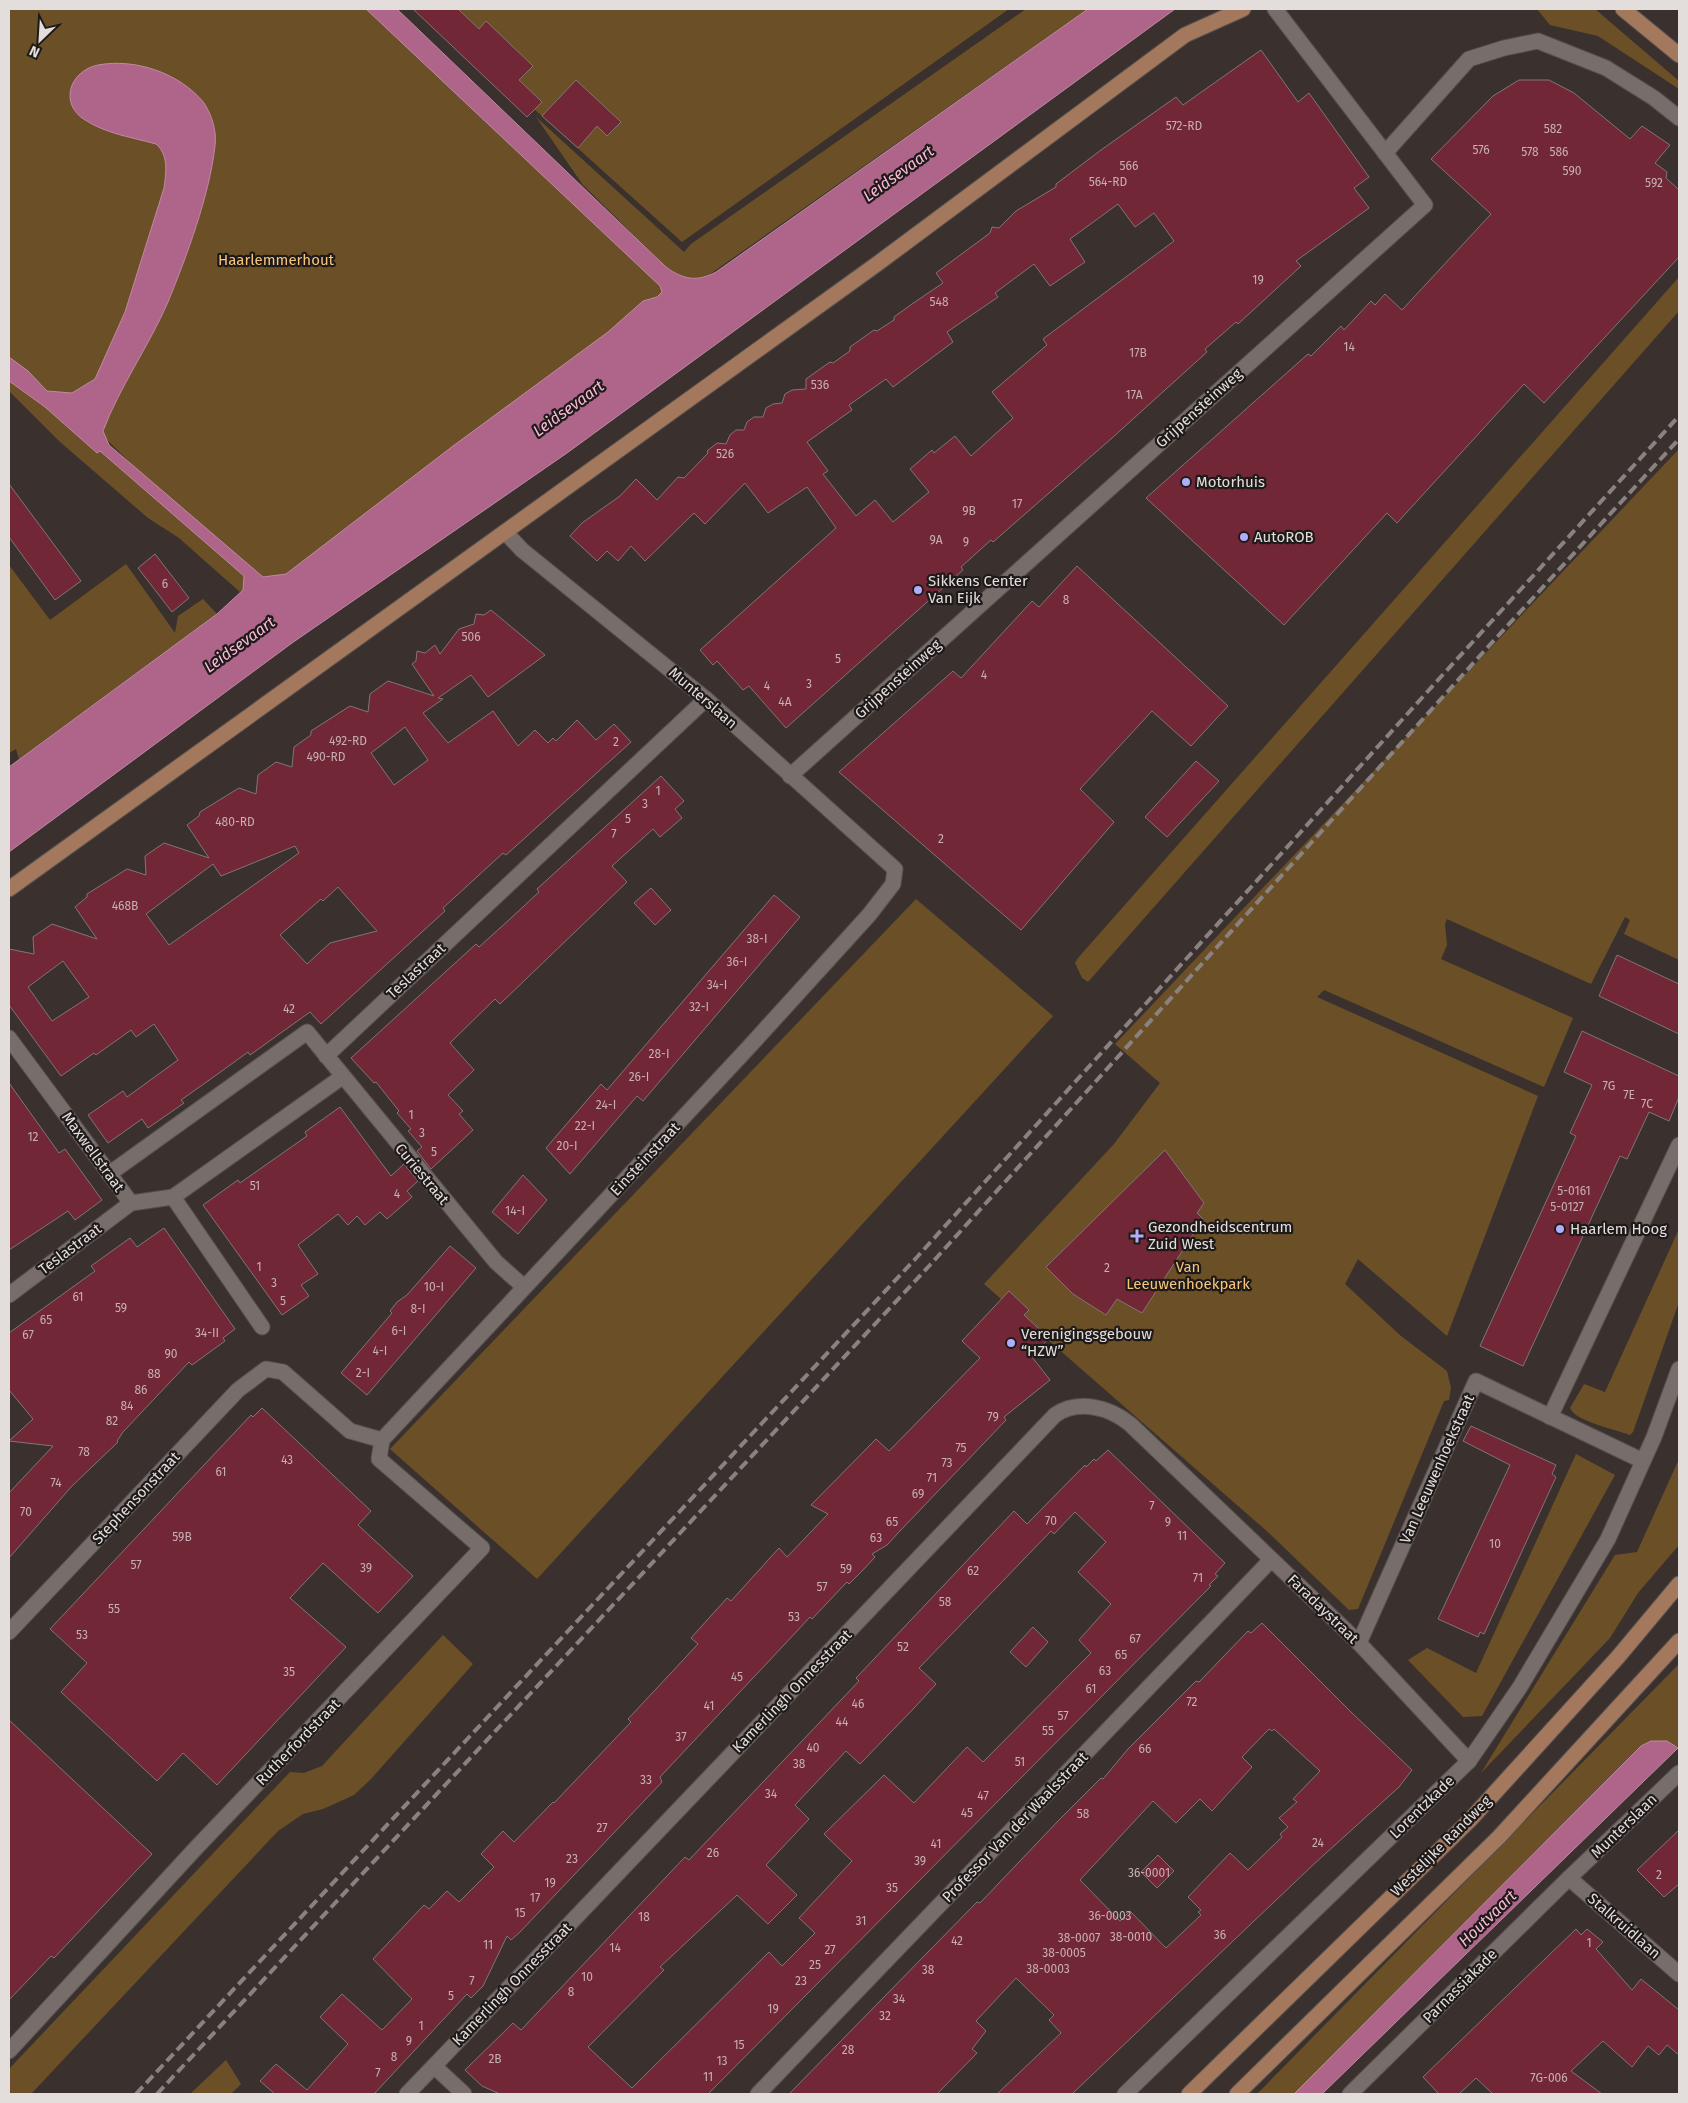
<svg xmlns="http://www.w3.org/2000/svg" width="1688" height="2103" font-family="'Fira Sans',sans-serif">
<style>
.green{fill:#6b5027}
.water{fill:#af658a;stroke:#bf89a3}
.building{fill:#722737;stroke:#7f7576;fill-rule:evenodd}
.lines{fill:none;stroke-linecap:round;stroke-linejoin:round}
.minor-casing{stroke:#57504e;stroke-width:17}
.major-casing{stroke:#57504e;stroke-width:17}
.minor{stroke:#776d6a;stroke-width:15}
.major{stroke:#a4785d;stroke-width:15}
.rail{stroke:#8a8281;stroke-width:4;stroke-dasharray:10 5;stroke-linecap:butt}
.poi-dot{fill:#b0aefa;stroke:#1e1a19;stroke-width:2}
.labels{text-anchor:middle;stroke-width:4.5;stroke-linejoin:round;paint-order:stroke}
.number-label{font-size:12px;fill:#c7b0b3}
.park-label{font-size:15px;fill:#f8c57b;stroke:#1e1a19}
.street-label{font-size:15px;fill:#e3dddc;stroke:#1e1a19}
.poi-label{font-size:15px;fill:#e3dddc;stroke:#1e1a19;text-anchor:start}
.water-label{font-size:16px;font-style:italic;fill:#f8b9d6;stroke:#1e1a19}
</style>
<rect width="100%" height="100%" fill="#3a312f"/>
<g class="green">
<polygon points="9,9 367,9 680,300 275,589 159,491 105,438 9,361"/>
<polygon points="423,9 1009,9 682,242"/>
<polygon points="1026,9 1088,9 703,279 686,279 666,267 583,185 536,117 684,252 691,244"/>
<polygon points="1537,9 1595,9 1679,81 1679,89 1598,36 1550,25"/>
<polygon points="1679,277 1679,311 1088,982 1082,978 1075,963 1078,958"/>
<polygon points="9,381 45,407 97,453 100,451 244,576 243,590 240,592 179,538 148,518 59,441 9,391"/>
<polygon points="1679,449 1679,960 1624,934 1630,920 1625,917 1591,984 1447,919 1445,924 1447,945 1441,959 1573,1018 1544,1087 1324,990 1317,997 1538,1096 1447,1336 1358,1259 1345,1284 1401,1336 1447,1371 1451,1388 1449,1400 1444,1401 1358,1609 1349,1610 1269,1533 984,1284 1114,1144 1160,1083 1115,1044"/>
<polygon points="126,564 175,633 178,616 203,599 217,614 19,759 16,749 9,753 9,565 50,620"/>
<polygon points="916,899 1053,1016 537,1579 390,1449"/>
<path d="M1679,1229V1302L1633,1432L1630,1435C1615,1429 1576,1422 1570,1408L1584,1384L1605,1392Z"/>
<polygon points="1576,1454 1615,1475 1482,1716 1463,1717 1408,1660 1427,1648 1476,1673"/>
<polygon points="1679,1459 1679,1545 1638,1593 1610,1638 1481,1773 1615,1555 1637,1552"/>
<polygon points="443,1635 473,1664 371,1779 354,1795 323,1809 303,1814 278,1831 31,2094 9,2094 9,2069 290,1772 304,1773 322,1766"/>
<path d="M1679,1664V1747C1664,1744 1659,1736 1641,1746L1294,2094H1257Z"/>
<polygon points="226,2060 241,2084 231,2094 190,2094"/>
</g>
<g class="water">
<path d="M366,9H397L666,267C684,280 697,282 716,272L1088,9H1175L567,453L292,643L9,852V767L217,614L243,590L244,576L100,451L97,453L45,407L9,381V357L28,371L47,391L72,393L95,379L125,312L164,188C166,173 169,155 156,144C131,137 107,134 85,120C59,104 69,71 98,65C135,58 180,73 204,103C212,115 217,132 215,146C209,197 187,255 168,302C149,346 120,386 103,431L109,445L263,577L286,574L453,446L608,332L643,301L657,297L662,292L660,286Z"/>
<polygon points="1651,1741 1667,1741 1678,1748 1322,2094 1294,2094 1641,1746"/>
</g>
<g class="building">
<polygon points="413,9 458,9 479,29 486,21 533,66 519,80 542,102 527,117"/>
<path d="M1261,50L1298,102L1309,93L1369,177L1354,188L1369,208L1296,261L1301,266L1238,324L1236,322L1205,349L1207,352L1112,438L993,542L991,540L961,567L963,570L786,728L749,686L743,690L717,661L713,665L700,650L836,528L807,487L768,513L745,483L705,524L694,513L645,561L631,546L618,561L607,551L597,561L570,536L582,523L620,496L636,479L657,500L678,477L684,478L708,453L707,451L717,443L726,444L730,435L736,430H744L747,422L754,417H763L766,408L773,404L782,403L785,394L792,390L806,389V379L830,362L833,363L850,351V347L874,330L877,331L894,320V317L912,304L943,283L936,273L990,233L992,227L999,228L1016,211L1056,187V184L1101,150L1176,97L1183,105ZM1118,204L1135,227L1154,213L1174,241L1043,339L1047,345L992,392L1013,418L971,456L955,436L934,453L932,450L910,469L929,492L893,522L875,500L856,516L823,474L828,471L807,442L852,410L849,405L886,379L893,387L953,342L947,332L998,297L995,293L1034,264L1050,286L1085,262L1070,239Z"/>
<polygon points="576,80 621,122 607,136 597,126 578,148 542,116"/>
<polygon points="1519,80 1549,80 1574,93 1630,139 1642,126 1670,145 1655,163 1667,172 1666,178 1679,190 1679,257 1544,403 1524,384 1397,523 1387,513 1284,625 1146,498 1308,354 1311,356 1341,326 1344,330 1371,301 1375,305 1385,294 1402,310 1491,214 1431,159 1493,96"/>
<polygon points="9,484 81,581 55,600 9,537"/>
<polygon points="155,554 189,598 172,612 138,568"/>
<polygon points="1077,566 1228,706 1191,746 1152,711 1080,789 1114,822 1021,930 839,772 953,671 961,678 1032,601 1039,607"/>
<path d="M491,610L545,655L488,697L471,675L438,698L443,699L423,713L448,743L493,711L518,746L535,730L548,743L553,738L556,741L577,720L596,740L614,724L631,742L506,855L503,853L443,908L445,911L321,1024L310,1012L250,1055L248,1052L215,1076L181,1100L184,1103L148,1128L142,1119L108,1143L88,1115L123,1091L127,1097L178,1060L154,1024L136,1037L131,1030L96,1055L94,1053L61,1076L9,1005V949L34,954L33,937L52,924L97,939L75,907L87,897V894L127,869L146,875L145,856L164,843L209,858L187,825L199,816L200,812L239,788L256,794L258,775L276,762L292,767L294,747L311,735V731L350,706L368,712L370,694L388,681L434,696L412,664L416,661L417,651L425,653L435,645L440,654L459,629L474,624L476,614L484,615ZM405,727L428,760L394,785L371,753ZM295,846L299,853L169,945L146,914L213,864L221,876ZM338,887L377,931L330,943L307,964L280,935L321,899L323,901ZM63,961L89,997L52,1021L28,987Z"/>
<polygon points="1196,761 1219,781 1167,837 1145,817"/>
<polygon points="661,776 684,801 675,809 682,818 660,837 653,829 612,866 627,882 500,1004 495,999 450,1043 474,1070 448,1095 463,1111 459,1114 473,1130 431,1169 417,1151 422,1147 408,1131 411,1129 397,1113 399,1111 376,1082 374,1083 351,1058 476,944 479,947 510,919 539,892 537,889"/>
<polygon points="651,888 671,910 655,925 634,903"/>
<polygon points="774,895 800,917 643,1101 637,1096 570,1174 546,1148 601,1084 607,1090"/>
<polygon points="1617,955 1679,984 1679,1034 1599,996"/>
<polygon points="1582,1031 1679,1076 1679,1097 1669,1121 1649,1112 1627,1159 1620,1156 1523,1366 1480,1346 1576,1136 1570,1133 1592,1085 1564,1072"/>
<polygon points="9,1083 59,1153 65,1149 102,1200 75,1220 68,1211 9,1250"/>
<polygon points="340,1107 391,1176 404,1164 418,1181 407,1191 412,1197 387,1219 380,1212 365,1225 357,1216 348,1225 338,1214 298,1245 318,1274 301,1285 309,1296 282,1315 203,1205 238,1180 240,1183 307,1136 305,1132"/>
<polygon points="1165,1150 1204,1203 1197,1213 1203,1219 1142,1313 1117,1299 1106,1315 1073,1294 1046,1267"/>
<polygon points="523,1175 547,1200 518,1234 492,1212"/>
<polygon points="164,1228 235,1329 223,1338 225,1341 192,1365 189,1362 123,1432 117,1441 118,1442 72,1486 9,1558 9,1493 53,1446 9,1441 33,1419 9,1390 9,1333 95,1271 91,1266 130,1238 137,1247"/>
<polygon points="450,1246 476,1268 367,1395 341,1373 392,1313 390,1311 397,1302 407,1295"/>
<polygon points="1009,1291 1029,1310 1024,1315 1049,1338 1032,1357 1050,1380 1004,1417 1006,1420 898,1533 887,1545 872,1554 875,1557 862,1571 849,1584 847,1582 845,1584 812,1619 810,1617 783,1646 660,1777 662,1782 520,1932 511,1940 507,1936 483,1986 471,1998 467,1994 374,2094 275,2094 260,2081 276,2064 307,2090 348,2044 320,2017 342,1994 382,2030 412,1999 373,1959 424,1905 429,1909 447,1891 459,1902 494,1867 481,1854 503,1831 514,1842 553,1802 554,1803 631,1722 628,1719 698,1644 691,1638 727,1598 731,1601 779,1548 787,1557 828,1514 811,1505 876,1439 889,1451 980,1358 962,1341"/>
<polygon points="262,1408 371,1511 358,1525 413,1576 378,1613 323,1563 290,1598 346,1647 217,1785 183,1753 157,1781 61,1692 87,1663 50,1629 251,1415 253,1417"/>
<polygon points="1471,1426 1556,1465 1552,1474 1556,1477 1484,1634 1480,1632 1478,1637 1438,1619 1510,1465 1463,1441"/>
<path d="M1108,1450L1225,1563L1215,1574L1218,1576L1209,1585L1211,1586L708,2094H500L482,2086L465,2070L513,2023L521,2030L685,1857L689,1860L859,1681L856,1678L1014,1511L1027,1524L1085,1465L1086,1467L1094,1459L1096,1461ZM1075,1512L1106,1542L1078,1572L1111,1604L1079,1640L1091,1653L983,1762L967,1747L914,1803L884,1775L824,1834L852,1861L799,1918L815,1933L782,1966L769,1952L632,2088L588,2047L664,1970L660,1967L737,1895L768,1924L797,1895L766,1865L809,1819L795,1805L846,1751L860,1764L916,1706L936,1684L919,1668L1051,1531L1054,1534Z"/>
<path d="M1262,1623L1353,1714L1412,1770L1399,1787L1314,1864L1072,2094H997L1061,2033L1049,2020L1054,2015L1016,1978L976,2021L986,2031L972,2049L977,2053L937,2094H789L977,1902L980,1903L1058,1821L1101,1778L1103,1779L1128,1749L1196,1681L1199,1682L1248,1631L1251,1633ZM1269,1729L1272,1731L1274,1729L1320,1771L1293,1799L1297,1802L1279,1818L1288,1827L1280,1834L1282,1837L1248,1870L1230,1853L1188,1897L1201,1910L1198,1912L1201,1915L1166,1948L1130,1911L1120,1921L1080,1880L1153,1801L1176,1823L1200,1799L1212,1811L1252,1767L1242,1757Z"/>
<polygon points="1033,1627 1048,1642 1026,1667 1010,1652"/>
<polygon points="9,1720 152,1854 54,1958 51,1956 9,2000"/>
<polygon points="1679,1830 1679,1884 1664,1897 1637,1870"/>
<polygon points="1158,1855 1174,1871 1157,1888 1141,1872"/>
<polygon points="1576,1929 1581,1935 1587,1929 1603,1942 1596,1949 1632,1990 1641,1979 1679,2010 1679,2055 1667,2045 1659,2055 1648,2046 1632,2067 1603,2041 1571,2071 1602,2094 1493,2094 1476,2078 1459,2094 1439,2094 1423,2077"/>
</g>
<g class="lines">
<g class="minor-casing">
<g id="minor">
<polyline points="1385,153 1469,59 1504,48 1538,41 1606,68 1654,98 1679,118"/>
<polyline points="790,776 1425,205 1275,9"/>
<polyline points="9,1038 131,1203"/>
<polyline points="326,1056 706,699"/>
<polyline points="109,1174 307,1032 496,1262 524,1287"/>
<polyline points="173,1197 262,1327"/>
<polyline points="9,1295 131,1203 173,1197 342,1077"/>
<polyline points="1550,1417 1679,1145"/>
<polyline points="382,1440 749,1047 869,915 893,884 895,869 706,699 522,550 506,533"/>
<polyline points="9,1632 238,1390 266,1369 283,1372 350,1431 382,1440"/>
<polyline points="1359,1643 1476,1381 1643,1461"/>
<polyline points="1569,1878 1679,1974"/>
<polyline points="9,2051 196,1848 482,1548 379,1459 382,1440"/>
<path d="M434,2066L1055,1415C1078,1399 1109,1407 1130,1424L1359,1643L1469,1761"/>
<polyline points="407,2094 434,2066 464,2094"/>
<polyline points="758,2094 1271,1560"/>
<polyline points="1125,2094 1469,1761 1520,1687 1608,1539 1654,1437 1679,1369"/>
<polyline points="1350,2094 1569,1878 1679,1773"/>
</g>
</g>
<g class="major-casing">
<g id="major">
<polyline points="1623,9 1679,55"/>
<polyline points="9,889 877,264 1185,35 1243,9"/>
<polyline points="1189,2094 1470,1820 1618,1657 1679,1584"/>
<polyline points="1237,2094 1499,1837 1679,1641"/>
</g>
</g>
<use href="#minor" class="minor"/>
<use href="#major" class="major"/>
<g class="rail">
<polyline points="136,2094 918,1256 1438,680 1679,416"/>
<polyline points="157,2094 930,1265 1487,648 1679,439"/>
</g>
</g>
<g class="poi-dot">
<circle cx="1186" cy="482" r="5"/>
<circle cx="1244" cy="537" r="5"/>
<circle cx="918" cy="590" r="5"/>
<circle cx="1560" cy="1229" r="5"/>
<path d="M1134.5 1228.5h5v5h5v5h-5v5h-5v-5h-5v-5h5z"/>
<circle cx="1011" cy="1343" r="5"/>
</g>
<g class="labels">
<g class="number-label">
<text x="1184" y="130">572-RD</text>
<text x="1553" y="133">582</text>
<text x="1481" y="154">576</text>
<text x="1530" y="156">578</text>
<text x="1559" y="156">586</text>
<text x="1129" y="170">566</text>
<text x="1572" y="175">590</text>
<text x="1108" y="186">564-RD</text>
<text x="1654" y="187">592</text>
<text x="1258" y="284">19</text>
<text x="939" y="306">548</text>
<text x="1349" y="351">14</text>
<text x="1138" y="357">17B</text>
<text x="820" y="389">536</text>
<text x="1134" y="399">17A</text>
<text x="725" y="458">526</text>
<text x="1017" y="508">17</text>
<text x="969" y="515">9B</text>
<text x="936" y="544">9A</text>
<text x="966" y="546">9</text>
<text x="165" y="588">6</text>
<text x="1066" y="604">8</text>
<text x="471" y="641">506</text>
<text x="838" y="663">5</text>
<text x="984" y="679">4</text>
<text x="809" y="688">3</text>
<text x="767" y="690">4</text>
<text x="785" y="706">4A</text>
<text x="348" y="745">492-RD</text>
<text x="616" y="746">2</text>
<text x="326" y="761">490-RD</text>
<text x="658" y="795">1</text>
<text x="645" y="808">3</text>
<text x="628" y="823">5</text>
<text x="235" y="826">480-RD</text>
<text x="614" y="838">7</text>
<text x="941" y="843">2</text>
<text x="125" y="910">468B</text>
<text x="757" y="943">38-I</text>
<text x="737" y="966">36-I</text>
<text x="717" y="989">34-I</text>
<text x="699" y="1011">32-I</text>
<text x="289" y="1013">42</text>
<text x="659" y="1058">28-I</text>
<text x="639" y="1081">26-I</text>
<text x="1609" y="1090">7G</text>
<text x="1629" y="1099">7E</text>
<text x="1647" y="1108">7C</text>
<text x="606" y="1109">24-I</text>
<text x="411" y="1119">1</text>
<text x="585" y="1130">22-I</text>
<text x="422" y="1137">3</text>
<text x="33" y="1141">12</text>
<text x="567" y="1150">20-I</text>
<text x="434" y="1156">5</text>
<text x="255" y="1190">51</text>
<text x="1574" y="1195">5-0161</text>
<text x="397" y="1198">4</text>
<text x="1567" y="1211">5-0127</text>
<text x="515" y="1215">14-I</text>
<text x="259" y="1271">1</text>
<text x="1107" y="1272">2</text>
<text x="274" y="1287">3</text>
<text x="434" y="1291">10-I</text>
<text x="78" y="1301">61</text>
<text x="283" y="1305">5</text>
<text x="121" y="1312">59</text>
<text x="418" y="1313">8-I</text>
<text x="46" y="1324">65</text>
<text x="399" y="1335">6-I</text>
<text x="207" y="1337">34-II</text>
<text x="28" y="1339">67</text>
<text x="380" y="1355">4-I</text>
<text x="171" y="1358">90</text>
<text x="363" y="1377">2-I</text>
<text x="154" y="1378">88</text>
<text x="141" y="1394">86</text>
<text x="127" y="1410">84</text>
<text x="993" y="1421">79</text>
<text x="112" y="1425">82</text>
<text x="961" y="1452">75</text>
<text x="84" y="1456">78</text>
<text x="287" y="1464">43</text>
<text x="947" y="1467">73</text>
<text x="221" y="1476">61</text>
<text x="932" y="1482">71</text>
<text x="56" y="1487">74</text>
<text x="918" y="1498">69</text>
<text x="1152" y="1510">7</text>
<text x="26" y="1516">70</text>
<text x="1051" y="1525">70</text>
<text x="892" y="1526">65</text>
<text x="1168" y="1526">9</text>
<text x="1182" y="1540">11</text>
<text x="182" y="1541">59B</text>
<text x="876" y="1542">63</text>
<text x="1495" y="1548">10</text>
<text x="136" y="1569">57</text>
<text x="366" y="1572">39</text>
<text x="846" y="1573">59</text>
<text x="973" y="1575">62</text>
<text x="1198" y="1582">71</text>
<text x="822" y="1591">57</text>
<text x="945" y="1606">58</text>
<text x="114" y="1613">55</text>
<text x="794" y="1621">53</text>
<text x="82" y="1639">53</text>
<text x="1135" y="1643">67</text>
<text x="903" y="1651">52</text>
<text x="1121" y="1659">65</text>
<text x="1105" y="1675">63</text>
<text x="289" y="1676">35</text>
<text x="737" y="1681">45</text>
<text x="1091" y="1693">61</text>
<text x="1192" y="1706">72</text>
<text x="858" y="1708">46</text>
<text x="709" y="1710">41</text>
<text x="1063" y="1720">57</text>
<text x="842" y="1726">44</text>
<text x="1048" y="1735">55</text>
<text x="681" y="1741">37</text>
<text x="813" y="1752">40</text>
<text x="1145" y="1753">66</text>
<text x="1020" y="1766">51</text>
<text x="799" y="1768">38</text>
<text x="646" y="1784">33</text>
<text x="771" y="1798">34</text>
<text x="983" y="1800">47</text>
<text x="967" y="1817">45</text>
<text x="1083" y="1818">58</text>
<text x="602" y="1832">27</text>
<text x="1318" y="1847">24</text>
<text x="936" y="1848">41</text>
<text x="713" y="1857">26</text>
<text x="572" y="1863">23</text>
<text x="920" y="1865">39</text>
<text x="1149" y="1877">36-0001</text>
<text x="1659" y="1879">2</text>
<text x="550" y="1887">19</text>
<text x="892" y="1892">35</text>
<text x="535" y="1902">17</text>
<text x="520" y="1917">15</text>
<text x="1110" y="1920">36-0003</text>
<text x="644" y="1921">18</text>
<text x="861" y="1925">31</text>
<text x="1220" y="1939">36</text>
<text x="1131" y="1941">38-0010</text>
<text x="1079" y="1942">38-0007</text>
<text x="957" y="1945">42</text>
<text x="1589" y="1947">1</text>
<text x="488" y="1949">11</text>
<text x="615" y="1952">14</text>
<text x="830" y="1954">27</text>
<text x="1064" y="1957">38-0005</text>
<text x="815" y="1969">25</text>
<text x="1048" y="1973">38-0003</text>
<text x="928" y="1974">38</text>
<text x="587" y="1981">10</text>
<text x="472" y="1985">7</text>
<text x="801" y="1985">23</text>
<text x="571" y="1996">8</text>
<text x="451" y="2000">5</text>
<text x="899" y="2003">34</text>
<text x="773" y="2013">19</text>
<text x="885" y="2020">32</text>
<text x="421" y="2030">1</text>
<text x="409" y="2045">9</text>
<text x="739" y="2049">15</text>
<text x="848" y="2054">28</text>
<text x="394" y="2061">8</text>
<text x="495" y="2063">2B</text>
<text x="722" y="2065">13</text>
<text x="378" y="2077">7</text>
<text x="708" y="2081">11</text>
<text x="1549" y="2082">7G-006</text>
</g>
<g class="park-label">
<text x="276" y="265">Haarlemmerhout</text>
<text x="1188" y="1272">Van<tspan x="1188" dy="17">Leeuwenhoekpark</tspan></text>
</g>
<g class="street-label">
<text transform="translate(1199 408) rotate(-42)" y="5">Grijpensteinweg</text>
<text transform="translate(898 679) rotate(-42)" y="5">Grijpensteinweg</text>
<text transform="translate(703 698) rotate(41)" y="5">Munterslaan</text>
<text transform="translate(416 971) rotate(-43)" y="5">Teslastraat</text>
<text transform="translate(93 1152) rotate(54)" y="5">Maxwellstraat</text>
<text transform="translate(645 1159) rotate(-47)" y="5">Einsteinstraat</text>
<text transform="translate(422 1174) rotate(50)" y="5">Curiestraat</text>
<text transform="translate(70 1249) rotate(-37)" y="5">Teslastraat</text>
<text transform="translate(1437 1469) rotate(-66)" y="5">Van Leeuwenhoekstraat</text>
<text transform="translate(136 1498) rotate(-47)" y="5">Stephensonstraat</text>
<text transform="translate(1323 1609) rotate(44)" y="5">Faradaystraat</text>
<text transform="translate(792 1691) rotate(-46)" y="5">Kamerlingh Onnesstraat</text>
<text transform="translate(298 1742) rotate(-46)" y="5">Rutherfordstraat</text>
<text transform="translate(1422 1807) rotate(-44)" y="5">Lorentzkade</text>
<text transform="translate(1624 1826) rotate(-44)" y="5">Munterslaan</text>
<text transform="translate(1015 1827) rotate(-46)" y="5">Professor Van der Waalsstraat</text>
<text transform="translate(1441 1846) rotate(-45)" y="5">Westelijke Randweg</text>
<text transform="translate(1624 1926) rotate(41)" y="5">Stalkruidlaan</text>
<text transform="translate(512 1984) rotate(-46)" y="5">Kamerlingh Onnesstraat</text>
<text transform="translate(1460 1986) rotate(-45)" y="5">Parnassiakade</text>
</g>
<g class="poi-label">
<text x="1196" y="487">Motorhuis</text>
<text x="1254" y="542">AutoROB</text>
<text x="928" y="586">Sikkens Center<tspan x="928" dy="17">Van Eijk</tspan></text>
<text x="1148" y="1232">Gezondheidscentrum<tspan x="1148" dy="17">Zuid West</tspan></text>
<text x="1570" y="1234">Haarlem Hoog</text>
<text x="1021" y="1339">Verenigingsgebouw<tspan x="1021" dy="17">“HZW”</tspan></text>
</g>
<g class="water-label">
<text transform="translate(898 173) rotate(-36)" y="6">Leidsevaart</text>
<text transform="translate(568 408) rotate(-36)" y="6">Leidsevaart</text>
<text transform="translate(239 644) rotate(-36)" y="6">Leidsevaart</text>
<text transform="translate(1487 1918) rotate(-44)" y="6">Houtvaart</text>
</g>
</g>
<rect width="1688" height="2103" fill="none" stroke="#e3dddc" stroke-width="20"/>
<g transform="translate(40 40) rotate(205)" stroke="#1e1a19" stroke-width="4" paint-order="stroke">
<path d="M0-4L9 19L0 12L-9 19Z" fill="#e3dddc"/>
<text y="-8" font-size="14" font-weight="bold" text-anchor="middle" fill="#e3dddc">N</text>
</g>
</svg>
